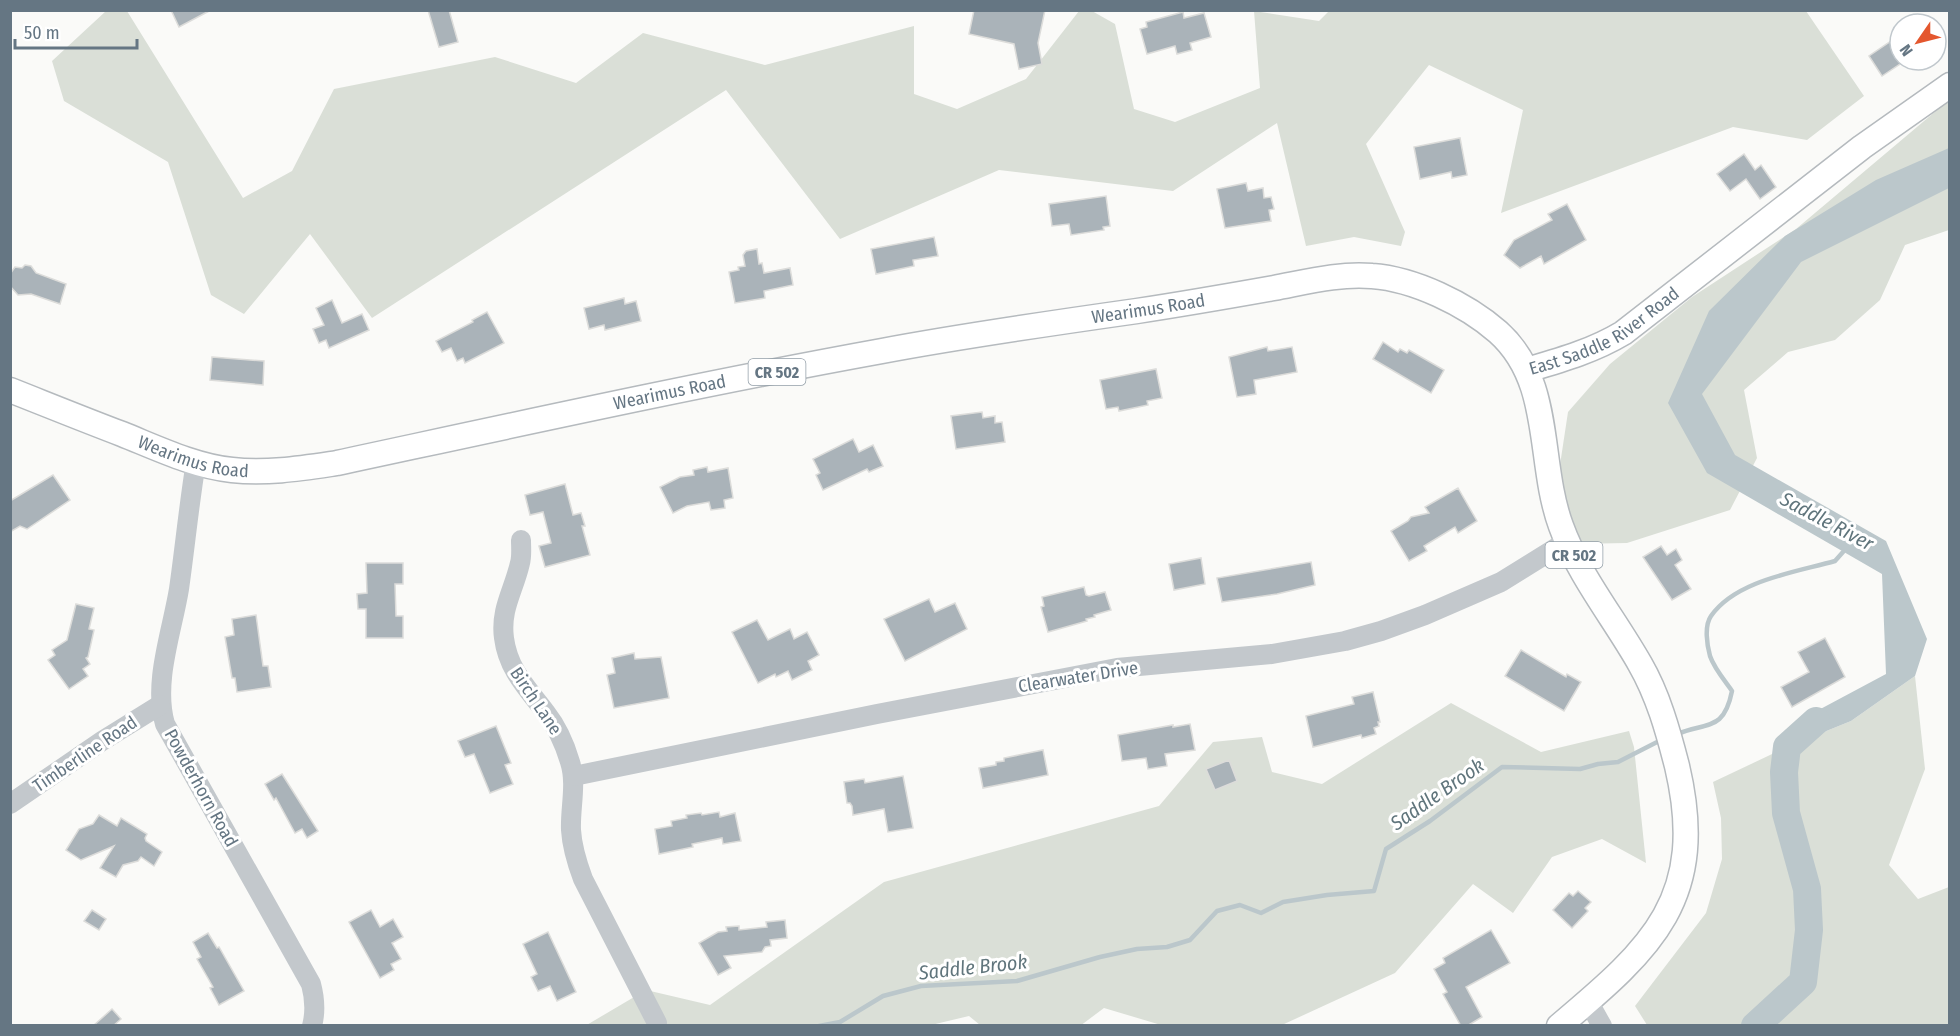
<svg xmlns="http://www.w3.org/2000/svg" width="1960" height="1036" font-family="'Fira Sans Condensed',sans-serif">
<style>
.green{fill:#dadfd7}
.water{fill:#bbc7cb}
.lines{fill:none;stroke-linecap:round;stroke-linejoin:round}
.stream{stroke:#bbc7cb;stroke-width:4.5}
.river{stroke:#bbc7cb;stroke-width:28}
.building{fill:#aab3b9;stroke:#dcdcda;stroke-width:1.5}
.major-casing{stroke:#b5babe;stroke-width:27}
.minor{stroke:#c3c8cc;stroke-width:20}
.major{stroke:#fff;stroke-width:24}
.labels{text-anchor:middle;stroke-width:6;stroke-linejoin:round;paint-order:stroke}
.shield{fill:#fff;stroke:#939fa8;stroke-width:1.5}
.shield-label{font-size:16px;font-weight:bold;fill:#657683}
.street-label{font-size:18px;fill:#657683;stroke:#fff}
.water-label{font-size:20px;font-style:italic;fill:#60757c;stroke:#fff}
</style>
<rect width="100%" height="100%" fill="#fafaf8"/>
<g class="green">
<polygon points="1330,10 1806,11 1864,96 1807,140 1733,127 1501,213 1523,110 1429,65 1366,144 1405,232 1401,246 1354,237 1306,246 1277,123 1173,191 999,170 840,239 726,90 372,318 310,234 244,314 211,295 168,162 64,101 52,61 106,11 127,11 243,198 292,171 334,89 495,57 576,83 643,33 765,65 914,26 914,94 957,109 1026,79 1079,11 1092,11 1115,24 1134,109 1175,122 1260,88 1254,11 1319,21"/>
<polygon points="1949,100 1949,230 1905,245 1880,300 1835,340 1788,352 1744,390 1757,458 1730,510 1627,543 1574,544 1558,478 1568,412 1610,364 1692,297 1796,229"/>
<polygon points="1915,676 1925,769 1889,865 1918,899 1949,887 1949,1025 1647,1025 1635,1006 1706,913 1722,859 1721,818 1713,782 1787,747 1851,721"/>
<polygon points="1451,703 1541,752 1629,731 1634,747 1646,863 1602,839 1552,857 1513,913 1473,884 1395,973 1282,1025 1161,1025 1104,1008 1080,1026 980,1025 969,1016 927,1026 585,1026 646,990 710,1005 884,882 1159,806 1213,742 1262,737 1272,772 1322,784"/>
</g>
<polygon class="water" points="1949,148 1949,188 1801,262 1702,394 1735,455 1886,541 1927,639 1915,676 1851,721 1787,747 1798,721 1886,674 1882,574 1707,473 1668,403 1709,311 1785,236 1876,180"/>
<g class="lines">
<g class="stream">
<path d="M1677,734C1708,722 1724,731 1732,691C1725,681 1714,668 1710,656C1707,645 1704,626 1711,616C1736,580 1797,572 1835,561L1843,552"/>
<polyline points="819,1026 840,1022 883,996 921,986 1017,981 1100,957 1137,949 1167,947 1190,940 1217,911 1240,905 1261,913 1283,902 1327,895 1374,891 1386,849 1430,821 1502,767 1580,769 1598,764 1618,762 1663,739"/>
</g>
<polyline class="river" points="1755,1026 1803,982 1809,930 1807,889 1786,813 1784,772 1787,747 1816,721"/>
</g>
<g class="building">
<polygon points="171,10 211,10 179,27"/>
<polygon points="428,10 449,10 458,42 439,47"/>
<polygon points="974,10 1045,10 1038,43 1042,64 1019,69 1014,44 969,34"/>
<polygon points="1183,12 1184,18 1204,13 1211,37 1190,43 1192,50 1177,54 1175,46 1147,54 1140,29 1147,27 1146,22"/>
<polygon points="1900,35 1900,64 1882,76 1869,56"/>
<polygon points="1460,138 1467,175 1452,178 1451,172 1420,179 1414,147"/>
<polygon points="1744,154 1755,170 1761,165 1776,187 1760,199 1746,179 1730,191 1717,174"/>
<polygon points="1246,183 1248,191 1263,188 1264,198 1271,197 1274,209 1269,210 1271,221 1225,228 1217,189"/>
<polygon points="1106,196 1110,226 1103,227 1104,230 1071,235 1069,224 1052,226 1049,204"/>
<polygon points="1567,204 1586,240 1544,264 1541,256 1520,268 1504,255 1514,240 1552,220 1548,214"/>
<polygon points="934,237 938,256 913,260 914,266 876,274 871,249"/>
<polygon points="757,249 759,264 762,263 764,273 790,268 793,285 764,291 765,298 735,303 729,272 739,270 738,267 745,266 743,255 746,251"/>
<polygon points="25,265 31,266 36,273 66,284 60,304 31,294 18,295 10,286 10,274 15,267 22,268"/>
<polygon points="624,298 625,304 636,301 641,321 605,330 604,325 589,329 584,308"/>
<polygon points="332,300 342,323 362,314 369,330 329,348 326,340 319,343 313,329 324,325 316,308"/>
<polygon points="487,312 504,343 465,363 463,358 457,361 451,348 442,352 436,341 473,322 472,320"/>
<polygon points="1383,342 1398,352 1400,349 1407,353 1409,350 1444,370 1431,393 1373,359"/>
<polygon points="1267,347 1268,351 1292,347 1297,372 1254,380 1256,394 1237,397 1229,357"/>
<polygon points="212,357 264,361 263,385 210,380"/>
<polygon points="1156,369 1162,398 1147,401 1148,405 1119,411 1118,407 1106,409 1100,380"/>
<polygon points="982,412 983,418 995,416 995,423 1002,422 1005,442 956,449 951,416"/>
<polygon points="853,439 859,452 873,445 883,466 869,472 867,469 823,490 816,475 820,473 813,459"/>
<polygon points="707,467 708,472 728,468 733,498 724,500 725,508 711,510 709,502 687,506 673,513 660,487 680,477 694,475 693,470"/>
<polygon points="53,475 70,500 27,529 20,526 10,532 10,501"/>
<polygon points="565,484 573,515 581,513 585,526 582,526 590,555 545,567 539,546 551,543 543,512 530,515 525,495"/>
<polygon points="1458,488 1477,521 1458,533 1455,527 1424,546 1427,551 1409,561 1391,531 1408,521 1411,517 1429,513 1425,507"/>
<polygon points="1661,546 1667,555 1676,549 1682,560 1675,565 1691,589 1672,600 1643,557"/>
<polygon points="1201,558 1205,584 1174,590 1169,564"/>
<polygon points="1311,562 1315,585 1277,594 1222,602 1217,578"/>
<polygon points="366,563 403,563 403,584 395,584 396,616 403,616 403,638 366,638 366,609 358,609 357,594 367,593"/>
<polygon points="1084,587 1086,595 1089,596 1105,592 1111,610 1094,615 1095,617 1086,619 1087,621 1048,632 1041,607 1044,606 1042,597"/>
<polygon points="929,599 935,612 955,603 967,629 905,661 884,619"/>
<polygon points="76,604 94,608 89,629 94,630 88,657 86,658 90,664 83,669 88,676 69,689 48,660 55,655 52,650 67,640"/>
<polygon points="256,615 263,666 268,666 271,687 237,692 235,678 232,678 225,637 234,635 232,619"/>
<polygon points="757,620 768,640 790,629 794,639 807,632 819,655 808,661 812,670 792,680 788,671 776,677 775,674 758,683 732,632"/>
<polygon points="1825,638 1845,677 1792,707 1781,687 1809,672 1798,652"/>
<polygon points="1521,650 1566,677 1567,674 1581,682 1564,711 1505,676"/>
<polygon points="634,653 635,659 661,657 669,698 614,708 607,675 615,673 612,658"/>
<polygon points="1373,692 1380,722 1378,722 1379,726 1374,728 1376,734 1362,738 1361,735 1313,747 1306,716 1354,704 1352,697"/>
<polygon points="1190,724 1195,750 1165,754 1167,766 1148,769 1146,758 1122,761 1118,735 1173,725 1173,727"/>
<polygon points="496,726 511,763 505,765 513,784 490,793 474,754 465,757 458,741"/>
<polygon points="1043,750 1048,775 983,788 979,768 996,765 996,762 1004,761 1004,758"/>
<polygon points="1229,760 1237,781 1215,790 1206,769"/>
<polygon points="282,774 318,831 307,838 302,829 295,833 276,798 274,800 265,784"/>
<polygon points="903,776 913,828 888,832 884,809 853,815 852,806 850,803 847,803 844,782 864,779 865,783"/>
<polygon points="719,812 720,817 735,813 741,841 723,844 722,838 692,844 693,847 659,854 655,829 672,826 671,821 687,818 686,815 701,813 702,815"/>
<polygon points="99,815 117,826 121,818 147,834 145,838 146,841 162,852 154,866 141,857 138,861 123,865 116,877 100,868 114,846 81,860 66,850 79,829 93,824"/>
<polygon points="1578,891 1591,902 1585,908 1588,911 1572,928 1553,910 1569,893 1573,896"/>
<polygon points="92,910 106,919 99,930 84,921"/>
<polygon points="371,910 380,927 393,919 403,937 392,943 401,959 391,964 394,970 380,978 349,922"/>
<polygon points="785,920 787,938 770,940 771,946 765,947 762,952 724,956 731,968 718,975 699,943 718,932 727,931 726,927 739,926 739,930 767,927 766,922"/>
<polygon points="1491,930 1510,963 1466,987 1482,1017 1467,1026 1461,1026 1443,994 1447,992 1434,969 1445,963 1443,958"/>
<polygon points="548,932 576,992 557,1001 550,986 538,991 531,977 537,974 523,944"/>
<polygon points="208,933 217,948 219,947 244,991 219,1005 210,988 213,987 197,959 201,957 193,942"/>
<polygon points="112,1009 121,1019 113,1026 93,1026"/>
</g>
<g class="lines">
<g class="major-casing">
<g id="major">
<path id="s1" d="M1527,370C1561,360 1593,351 1623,333L1862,147L1950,85"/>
<path id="s2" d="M10,390C48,405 85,420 122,434C157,448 194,466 232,470C267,474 303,468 337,463C519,424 700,384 882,351C967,335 1052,323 1137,311C1183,304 1229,296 1274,288C1306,282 1340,273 1372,276C1414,279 1466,304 1498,332C1554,382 1537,461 1561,526C1579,576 1614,618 1640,664C1658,695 1668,731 1677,766C1708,898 1653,947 1559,1026"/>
</g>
</g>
<g class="minor">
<path d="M196,462C189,504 185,547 179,589C172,632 153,682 165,724L311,984C315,999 316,1011 312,1026"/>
<path d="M521,540C521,548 522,556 520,563C514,590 500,609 504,638C508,670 528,689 546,713C557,727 565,745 570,762C577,784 570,808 571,830C572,847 577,863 583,879L657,1023"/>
<polyline points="574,776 877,714 1117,668 1272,654 1345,641 1381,631 1425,615 1501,582 1567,541"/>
<polyline points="10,804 102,741 160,705"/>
<polyline points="1588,1001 1602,1026"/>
</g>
<use href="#major" class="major"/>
</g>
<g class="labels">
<g class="shield">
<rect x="748.5" y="359" width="57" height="26" rx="4.5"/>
<rect x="1545.5" y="542" width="57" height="26" rx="4.5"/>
</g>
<g class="shield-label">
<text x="777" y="378">CR 502</text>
<text x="1574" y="561">CR 502</text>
</g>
<g class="street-label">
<text dy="6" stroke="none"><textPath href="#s2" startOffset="1168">Wearimus Road</textPath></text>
<text dy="6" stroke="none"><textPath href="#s1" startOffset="87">East Saddle River Road</textPath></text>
<text dy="6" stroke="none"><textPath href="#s2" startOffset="682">Wearimus Road</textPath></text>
<text dy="6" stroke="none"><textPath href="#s2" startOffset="196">Wearimus Road</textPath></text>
<text transform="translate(1078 677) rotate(-9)" y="6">Clearwater Drive</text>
<text transform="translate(536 701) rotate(56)" y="6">Birch Lane</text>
<text transform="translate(85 754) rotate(-34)" y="6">Timberline Road</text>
<text transform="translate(201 788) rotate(61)" y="6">Powderhorn Road</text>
</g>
<g class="water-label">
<text transform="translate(1827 521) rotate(28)" y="7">Saddle River</text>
<text transform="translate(1437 794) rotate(-35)" y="7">Saddle Brook</text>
<text transform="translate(973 967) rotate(-6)" y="7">Saddle Brook</text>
</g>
</g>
<rect width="1960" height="1036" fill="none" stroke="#657683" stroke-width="24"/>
<g transform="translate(1918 42) rotate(235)"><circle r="28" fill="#ffffff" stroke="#c1c8cd" stroke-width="1.5"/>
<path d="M0-4.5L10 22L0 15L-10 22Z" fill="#e4572e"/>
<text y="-9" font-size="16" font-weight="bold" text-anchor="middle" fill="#657683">N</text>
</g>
<path d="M15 39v9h122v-9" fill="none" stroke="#657683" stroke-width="3"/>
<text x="24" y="39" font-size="18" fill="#657683" stroke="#ffffff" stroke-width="4.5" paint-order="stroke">50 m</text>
</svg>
